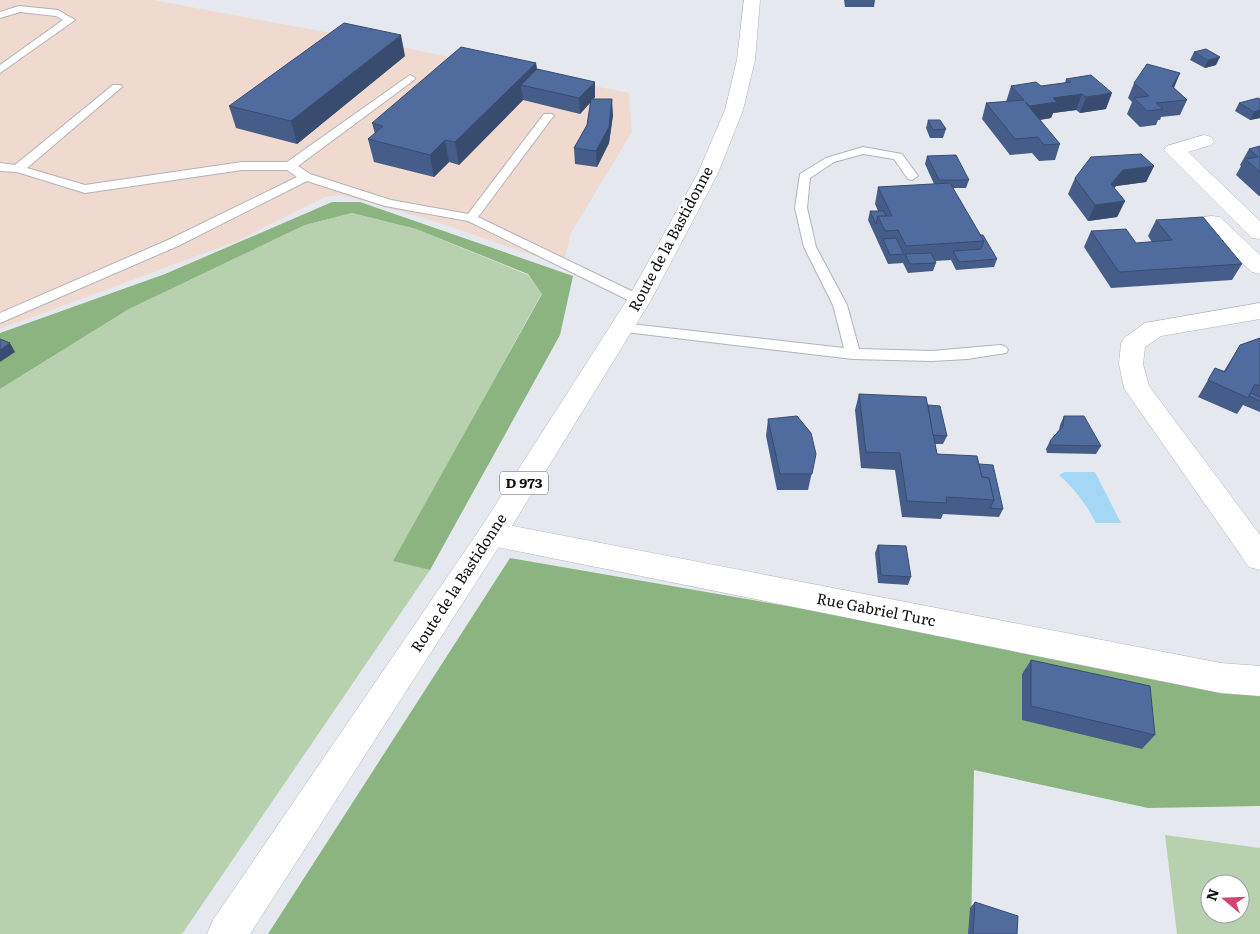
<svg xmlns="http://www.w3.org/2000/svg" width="1260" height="934" font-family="Literata,serif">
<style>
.industrial{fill:#f0d9ce}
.green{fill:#b7d1af;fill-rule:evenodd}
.forest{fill:#8cb480}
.water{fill:#a4d6f6}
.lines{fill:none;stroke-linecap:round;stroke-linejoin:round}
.lane-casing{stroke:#b0b4ba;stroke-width:2}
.street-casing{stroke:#b0b4ba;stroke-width:1}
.primary-casing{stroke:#b0b4ba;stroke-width:1}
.lane{fill:#fff;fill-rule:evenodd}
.street{fill:#fff;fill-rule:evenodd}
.primary{fill:#fff;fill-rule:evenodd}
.wall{fill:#455d88}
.shaded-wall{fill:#384c6f}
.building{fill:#506c9e;stroke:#384c6f}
.labels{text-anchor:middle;stroke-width:4.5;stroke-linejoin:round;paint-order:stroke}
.shield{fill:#fff;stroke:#565658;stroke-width:1}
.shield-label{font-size:14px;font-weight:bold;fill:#0d0e10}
.street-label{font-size:15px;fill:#0d0e10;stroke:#fff}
</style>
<rect width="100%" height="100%" fill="#e5e9ef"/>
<polygon class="industrial" points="0,0 153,0 341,35 629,93 632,132 571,233 563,266 437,222 342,195 325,197 237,241 0,329"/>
<g class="green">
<polygon points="352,213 416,229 528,275 542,293 394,560 430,570 182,934 0,934 0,389 129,309 305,225"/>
<path d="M1165,835L1260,848V934H1177ZM1210,884H1240V914H1210Z"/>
</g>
<g class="forest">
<polygon points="332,202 360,202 573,276 560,335 430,570 393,561 542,294 528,274 416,229 352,213 305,225 129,309 0,389 0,333 165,274"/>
<polygon points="510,558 1260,688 1260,806 1148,808 974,770 971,934 268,934"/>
</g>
<path class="water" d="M1065,472H1095L1121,523H1096C1087,505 1074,488 1059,475Z"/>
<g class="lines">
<g class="lane-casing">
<g id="lane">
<polygon points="19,6 58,10 75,20 0,73 0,65 63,20 56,16 20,12 0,18 0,12"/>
<polygon points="410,75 415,78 414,80 298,166 310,174 391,200 468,214 544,114 552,114 554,116 552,118 478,217 644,297 646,300 644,303 634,303 468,221 385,206 307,181 178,246 0,323 0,313 168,240 297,177 287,170 242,170 85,193 17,172 0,171 0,163 15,165 113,85 121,85 122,87 27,168 85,185 242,162 287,162"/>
<polygon points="863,147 902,154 918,176 912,180 908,179 894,159 863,154 834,162 810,178 807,208 816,247 847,305 859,349 932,351 1001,345 1006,347 1008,350 1006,353 967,359 932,361 853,359 617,331 615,328 617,325 622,323 844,348 833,305 804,247 795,208 800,174 826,158"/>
</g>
</g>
<g class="street-casing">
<g id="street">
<polygon points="1204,135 1211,137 1214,141 1211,145 1188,152 1260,221 1260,239 1252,238 1164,150 1167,146"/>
<polygon points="1212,216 1220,217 1260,255 1260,274 1252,272 1204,227 1201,222 1204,217"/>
<polygon points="1260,303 1260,319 1161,336 1145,347 1143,364 1149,386 1260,535 1260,570 1249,567 1128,394 1124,388 1119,364 1121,344 1124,338 1145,323"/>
<polygon points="492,522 1221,663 1260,666 1260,696 1221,693 492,546 482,542 477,534 482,526"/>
</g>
</g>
<g class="primary-casing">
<polygon id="primary" points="744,0 760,0 755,60 743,110 718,173 651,300 502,542 250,934 207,934 213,920 482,526 627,300 698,173 725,110 737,60"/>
</g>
<use href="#lane" class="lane"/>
<use href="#street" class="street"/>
<use href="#primary" class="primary"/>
</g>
<g class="wall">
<polygon points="844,0 875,0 874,7 845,7"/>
<polygon points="1194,52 1216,65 1205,68 1190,60"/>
<polygon points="405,56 297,144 236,128 229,106"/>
<polygon points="536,63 537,69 595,97 593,99 613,115 609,143 597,167 575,164 574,148 587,125 591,102 580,114 523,100 459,165 449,162 434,177 374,162 368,139 375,134 372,123"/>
<polygon points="1180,73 1174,88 1187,100 1180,115 1161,117 1160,120 1158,120 1156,125 1140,127 1127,114 1132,102 1128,98 1134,83"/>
<polygon points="1066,79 1106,109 1080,113 1076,110 1053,113 1051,118 1040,120 1060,144 1055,160 1039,161 1032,153 1010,155 982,119 986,103 1006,102 1011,86 1041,86 1065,83"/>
<polygon points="1260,99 1260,118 1250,120 1235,111 1239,103"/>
<polygon points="928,120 946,129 943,138 930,138 926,128"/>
<polygon points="1260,146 1260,196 1259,196 1236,175 1241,166 1240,165 1249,149"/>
<polygon points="927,156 969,180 966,188 953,188 980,235 997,259 994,267 956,270 951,260 935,261 936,263 933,271 908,273 903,263 888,264 868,220 870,211 878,211 875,204 878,187 934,184 925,164"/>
<polygon points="1154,166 1146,182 1116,186 1114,188 1125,201 1117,217 1088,221 1068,194 1075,178"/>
<polygon points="1156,220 1242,264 1232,280 1111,288 1084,247 1091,231 1136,243 1152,242 1148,236"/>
<polygon points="1260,338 1260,412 1243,405 1237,414 1198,397 1215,368 1224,371 1240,345"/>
<polygon points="859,394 928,405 947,436 943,444 935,444 937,454 979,464 1003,509 999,517 943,514 941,519 902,517 895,470 861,468 855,410"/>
<polygon points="1064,416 1101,446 1096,454 1047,453 1046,449 1050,441 1059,430 1060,425"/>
<polygon points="768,419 816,454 808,490 777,490 766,436"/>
<polygon points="878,545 911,577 908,585 878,583 875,553"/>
<polygon points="1031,660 1155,735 1142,749 1022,720 1022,674"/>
<polygon points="975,902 1017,934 968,934 970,908"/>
</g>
<g class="shaded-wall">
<polygon points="401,35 405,56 297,144 291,121"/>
<polygon points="1220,57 1216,65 1205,68 1208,60"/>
<polygon points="536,63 538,85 521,85 523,100 459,165 455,142"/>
<polygon points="1180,73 1173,89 1172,86"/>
<polygon points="595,82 595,97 580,114 579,98"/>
<polygon points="1112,93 1106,109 1080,113 1086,97"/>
<polygon points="1082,94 1076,110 1053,113 1051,118 1025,122 1030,106 1053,98"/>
<polygon points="612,99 613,115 609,143 597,167 596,151"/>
<polygon points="1260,110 1260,118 1250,120 1254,112"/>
<polygon points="445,140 449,162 434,177 430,155"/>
<polygon points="1154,166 1146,182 1116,186 1104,200 1111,184 1123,170"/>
<polygon points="1125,201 1117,217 1088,221 1095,205"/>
<polygon points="10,343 15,352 0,362 0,350"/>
</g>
<g class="building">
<polygon points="344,23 401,35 291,121 229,106"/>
<polygon points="461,47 536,63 455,142 445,140 430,155 368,139 383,126 372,123"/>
<polygon points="1206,49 1220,57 1208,60 1194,52"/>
<polygon points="1147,64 1180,73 1172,86 1187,100 1156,103 1163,109 1147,111 1134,98 1149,96 1134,83"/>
<polygon points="537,69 595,82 579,98 521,85"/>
<polygon points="1091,75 1112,93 1086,97 1082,94 1053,98 1057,102 1030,106 1025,102 1060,144 1044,145 1038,137 1015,139 986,103 1024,100 1011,86 1036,82 1041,86 1071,82 1066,79"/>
<polygon points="1258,98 1260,99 1260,110 1254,112 1239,103"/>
<polygon points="591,99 612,99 609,127 596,151 574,148 587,125"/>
<polygon points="928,120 940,120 946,129 933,130"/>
<polygon points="1260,146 1260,172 1245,159 1258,157 1249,149"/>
<polygon points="1141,154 1154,166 1123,170 1111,184 1125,201 1095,205 1075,178 1091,157"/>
<polygon points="956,155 969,180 939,180 927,156"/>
<polygon points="950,183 984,241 906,246 898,230 885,231 878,216 892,216 878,187"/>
<polygon points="870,211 884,211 886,216 878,216 876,224"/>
<polygon points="1203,217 1242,264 1119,272 1091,231 1126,229 1136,243 1172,240 1156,220"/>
<polygon points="980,235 983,235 997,259 959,262 953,251 981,249 984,241"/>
<polygon points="896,238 904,254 890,255 883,239"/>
<polygon points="931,253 936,263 910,264 905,254"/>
<polygon points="1260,338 1260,386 1255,384 1248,398 1208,380 1215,368 1225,372 1240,345"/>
<polygon points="0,339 10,343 0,350"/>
<polygon points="1251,393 1260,397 1260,401 1249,396"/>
<polygon points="859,394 926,397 937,454 977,456 982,477 989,478 994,500 946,497 947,503 907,501 900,453 866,452"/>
<polygon points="928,405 940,406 947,436 933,435"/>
<polygon points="797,416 811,433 816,454 812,474 780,474 768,419"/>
<polygon points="1064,416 1084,416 1101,446 1051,445 1050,441 1063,426"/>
<polygon points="979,464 993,465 1003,509 990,508 994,500 989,478 982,477"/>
<polygon points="878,545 906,546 911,577 881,575"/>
<polygon points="1031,660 1150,686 1155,735 1031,706"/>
<polygon points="975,902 1018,916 1017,934 973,934"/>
</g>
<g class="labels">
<rect class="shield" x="500" y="471.5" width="48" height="23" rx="4"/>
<g class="shield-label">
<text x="524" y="488">D 973</text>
</g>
<g class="street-label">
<text transform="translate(671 239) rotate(-62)" y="5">Route de la Bastidonne</text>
<text transform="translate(459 583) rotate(-57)" y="5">Route de la Bastidonne</text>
<text transform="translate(876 610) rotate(11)" y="5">Rue Gabriel Turc</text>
</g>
</g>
<g transform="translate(1225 899) rotate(289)"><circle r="24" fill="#ffffff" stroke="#9e9f9f"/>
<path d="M0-4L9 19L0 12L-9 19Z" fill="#d3456e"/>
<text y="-8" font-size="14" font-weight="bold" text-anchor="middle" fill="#0d0e10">N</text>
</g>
</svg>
